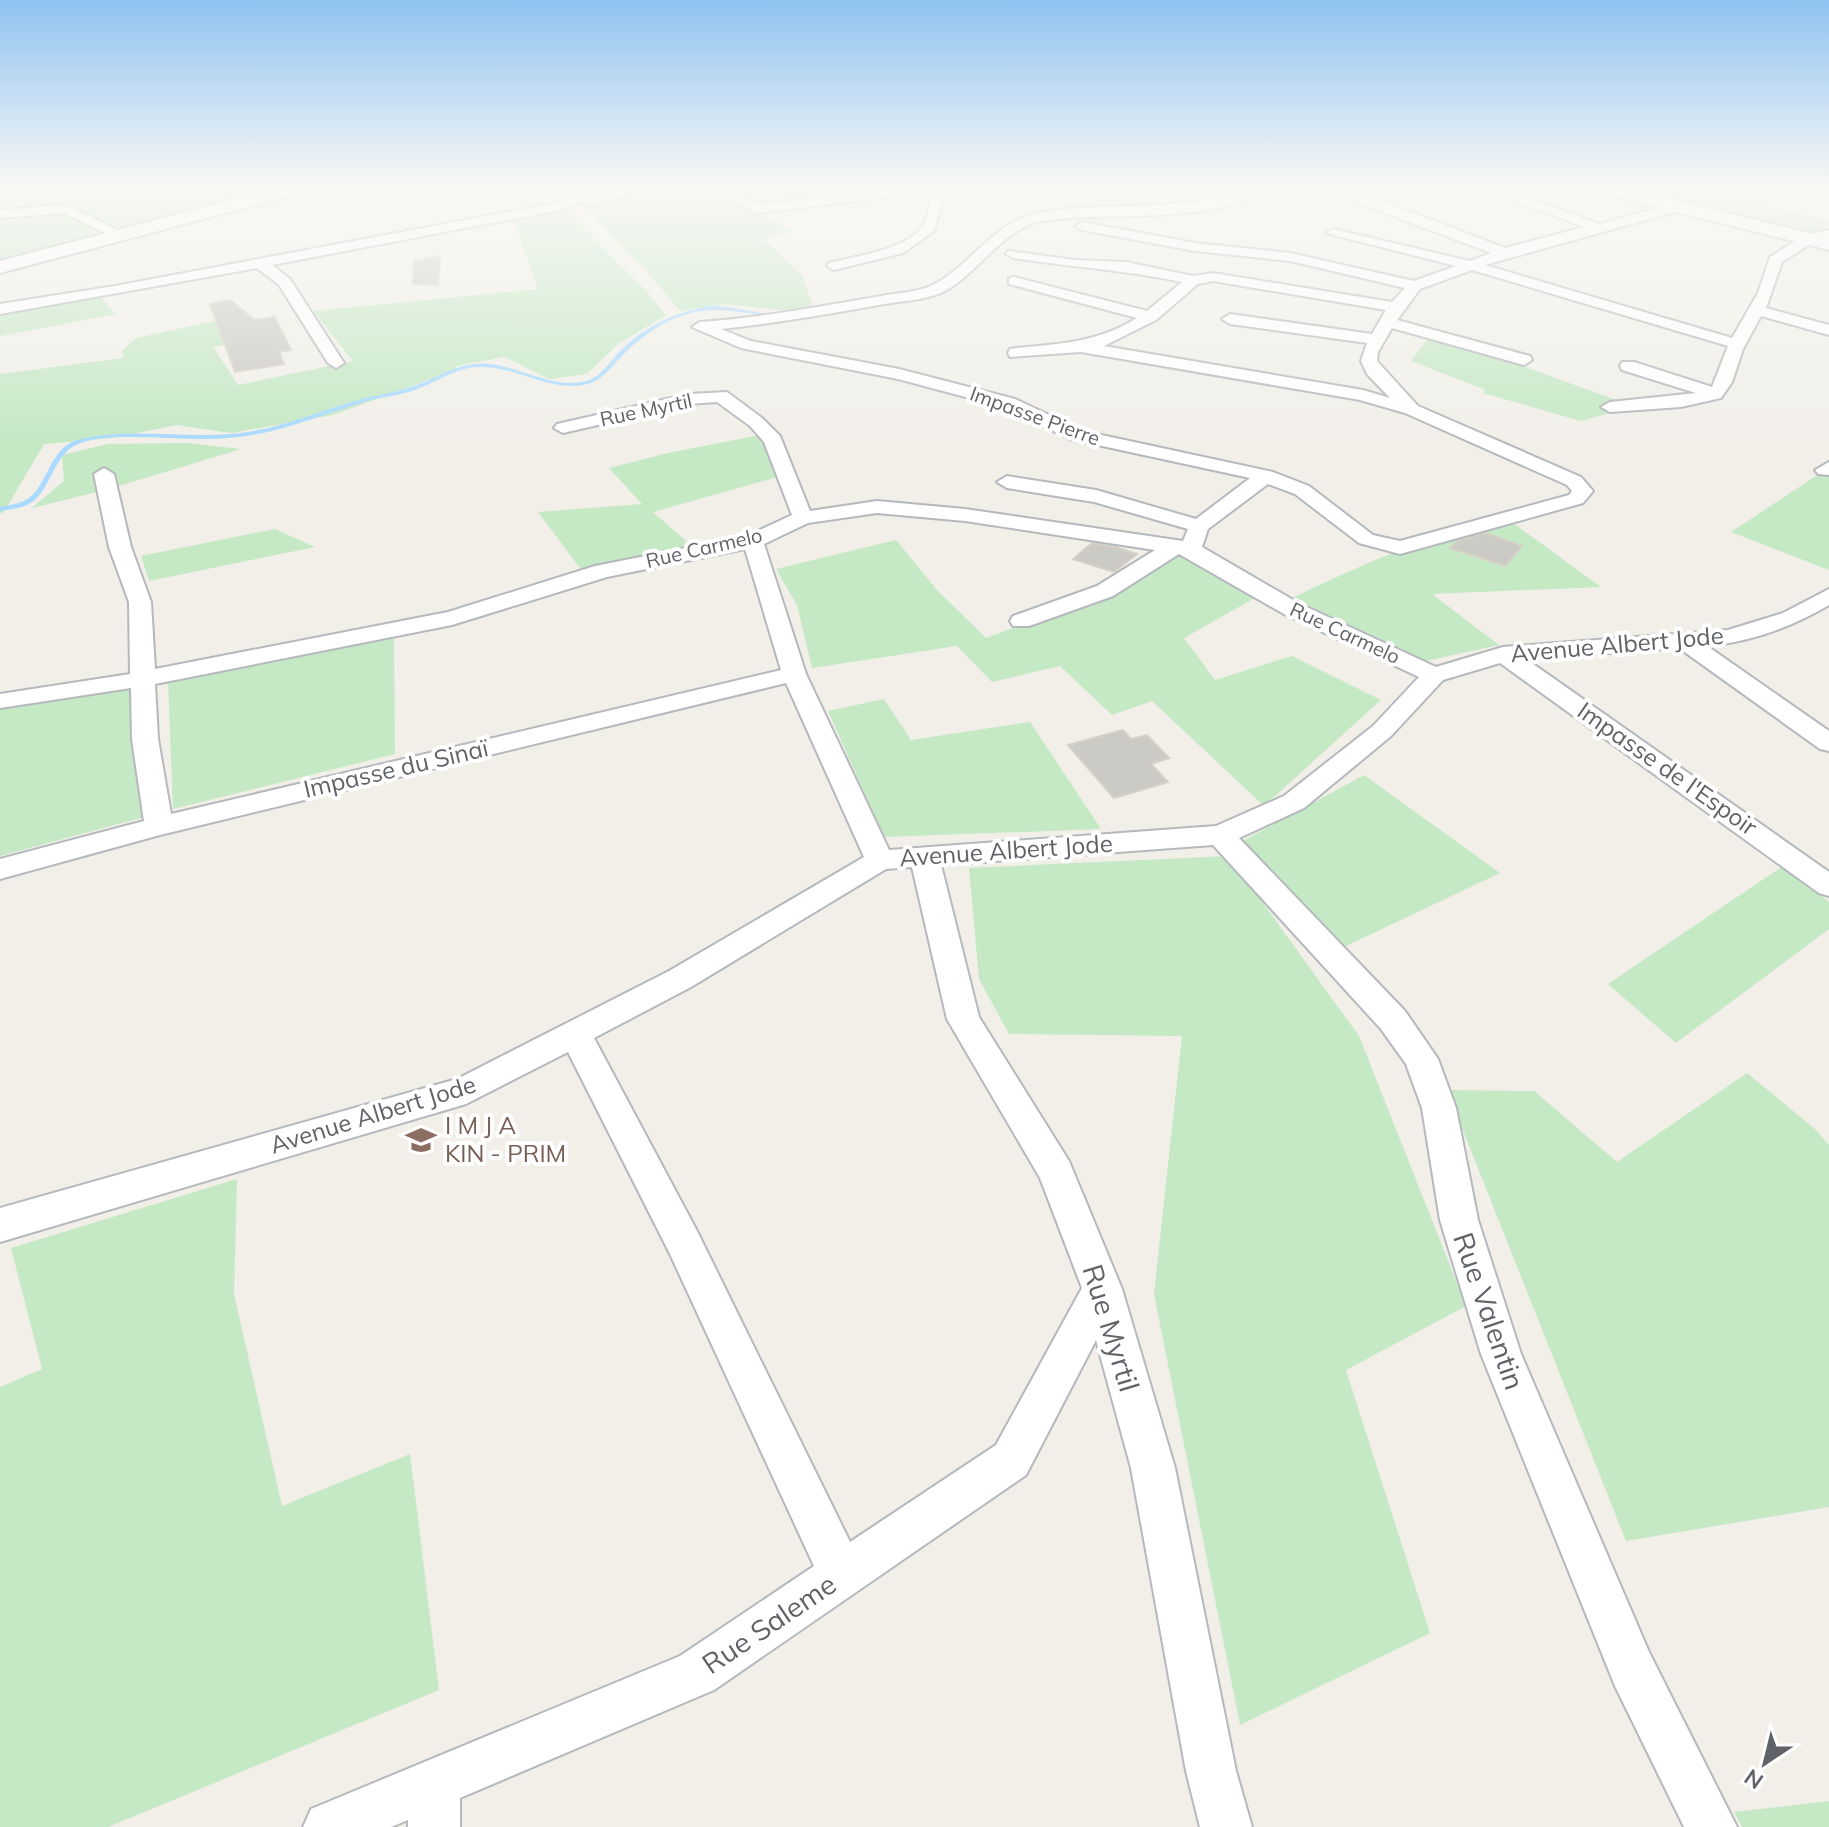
<svg xmlns="http://www.w3.org/2000/svg" width="1829" height="1827" font-family="Mulish,sans-serif">
<style>
.green{fill:#c5e8c5}
.lines{fill:none;stroke-linecap:round;stroke-linejoin:round}
.stream{fill:#aadaff;fill-rule:evenodd}
.building{fill:#cccac5;stroke:#d6d1c6;stroke-width:2}
.street-casing{stroke:#b5b8bc;stroke-width:4}
.secondary-casing{stroke:#b6babf;stroke-width:4}
.street{fill:#fff;fill-rule:evenodd}
.secondary{fill:#fff;fill-rule:evenodd}
.labels{text-anchor:middle;stroke-width:8;stroke-linejoin:round;paint-order:stroke}
.far-street-label{font-size:20px;fill:#5f6368;stroke:#fff}
.street-label{font-size:24px;fill:#5f6368;stroke:#fff}
.education-label{font-size:24px;fill:#785e54;stroke:#fff;text-anchor:start}
.near-street-label{font-size:28px;fill:#5f6368;stroke:#fff}
</style>
<rect width="100%" height="100%" fill="#f1efe8"/>
<g class="green">
<polygon points="0,186 297,186 0,263"/>
<polygon points="645,186 709,186 793,231 763,239 802,275 816,314 726,304 680,311 645,269 582,206"/>
<polygon points="722,186 939,186 765,206 748,204"/>
<polygon points="1609,186 1715,186 1707,192 1829,220 1829,225 1808,235"/>
<polygon points="566,210 649,294 666,315 618,344 587,374 549,379 505,357 456,366 455,370 333,415 231,433 177,425 111,438 44,444 4,512 0,514 0,374 124,358 122,351 136,338 215,321 224,345 213,347 238,385 353,361 313,311 538,289 513,219"/>
<polygon points="100,296 116,314 0,336 0,312"/>
<polygon points="1430,336 1456,342 1633,406 1581,421 1483,393 1486,390 1411,361"/>
<polygon points="760,435 777,477 653,512 694,548 583,572 538,512 642,504 609,468 668,453"/>
<polygon points="187,443 241,449 109,489 32,508 64,481 62,455 108,444"/>
<polygon points="1829,469 1829,570 1731,532 1816,476"/>
<path d="M1502,515L1601,587L1432,594L1499,645L1426,661L1292,598C1361,565 1429,535 1502,515Z"/>
<polygon points="275,529 315,547 149,581 141,556"/>
<polygon points="896,540 937,590 986,638 1112,592 1184,551 1260,595 1184,638 1215,680 1292,656 1381,700 1264,806 1152,701 1112,715 1060,666 992,682 957,646 812,668 797,605 776,569"/>
<polygon points="394,637 395,754 173,809 168,681"/>
<polygon points="134,684 148,816 0,856 0,707"/>
<polygon points="884,699 911,740 1030,722 1101,829 884,837 828,711"/>
<polygon points="1364,775 1500,873 1346,946 1241,842"/>
<polygon points="1229,856 1359,1036 1466,1306 1346,1370 1430,1633 1240,1725 1154,1294 1182,1036 1009,1034 979,979 969,868"/>
<polygon points="1783,866 1829,902 1829,929 1676,1043 1608,984"/>
<polygon points="1747,1073 1816,1130 1829,1145 1829,1507 1626,1541 1447,1090 1534,1091 1617,1162"/>
<polygon points="237,1179 234,1294 282,1506 410,1454 439,1690 108,1827 0,1827 0,1387 42,1369 11,1248"/>
<polygon points="1829,1801 1829,1827 1742,1827 1734,1812"/>
</g>
<g class="lines">
<g class="stream">
<polygon points="1222,197 1224,199 1199,200 1171,207 1169,206 1199,198"/>
<path d="M976,260L980,261C971,276 960,285 942,287V285L962,276Z"/>
<path d="M712,306C744,307 782,321 813,315C819,313 825,310 831,308L834,310C789,334 739,300 691,313C666,319 643,335 625,353C611,366 603,382 583,385C546,391 514,365 477,367C455,368 435,383 415,390C398,396 379,397 362,403C325,413 290,429 252,435C210,443 167,436 125,437C110,437 92,438 78,444C53,454 51,492 29,504C20,509 10,509 0,511V507C10,505 20,504 29,498C48,484 50,447 78,440C136,425 195,442 253,431C289,425 323,410 358,400C375,395 394,393 411,387C432,380 451,367 473,364C512,359 547,391 586,381C602,377 610,361 621,350C647,325 677,311 712,306Z"/>
</g>
</g>
<g class="building">
<polygon points="440,256 438,285 413,284 414,261"/>
<polygon points="230,300 254,320 275,317 291,350 279,352 284,364 235,372 210,304"/>
<polygon points="1485,533 1522,546 1505,566 1450,548 1458,541"/>
<polygon points="1092,543 1116,547 1137,554 1114,572 1073,559"/>
<polygon points="1123,730 1131,739 1147,735 1169,758 1151,764 1168,782 1114,798 1068,745"/>
</g>
<g class="lines">
<g class="street-casing">
<g id="street">
<path d="M707,186H723L759,205L911,186H954L943,199L934,231L903,253L834,270L827,266L829,263C855,256 907,250 923,226C930,215 927,201 937,191L757,213Z"/>
<path d="M1250,186H1268C1214,228 1107,210 1042,221C1003,228 978,274 943,292C926,300 902,301 884,304C830,314 776,323 721,329L751,341L899,369L1015,399L1083,431L1273,472L1309,486L1373,535L1400,541L1569,495L1572,491L1567,485L1405,413L1360,400L1081,352L1010,357L1008,353L1010,349L1016,348C1060,344 1099,342 1137,318L1009,284V278L1014,277L1147,311L1182,282C1126,270 1070,267 1013,258L1006,254L1008,251L1076,260L1126,262L1193,276L1213,273L1392,302L1405,288L1290,261L1195,251L1082,230L1075,226L1082,222L1195,243L1290,253L1414,281L1456,266L1326,233L1333,229L1470,261L1491,253L1313,186H1333L1398,207L1505,248L1584,227L1475,186H1494L1599,224L1673,204L1680,208L1678,211L1485,265L1732,338L1758,293L1770,257L1803,236L1829,230V238L1813,242L1782,262L1766,308L1829,325V335L1761,316L1743,349L1732,382L1721,398L1681,407L1610,412L1601,407L1610,402L1696,393L1622,370L1620,366L1622,362H1634L1712,387L1728,346L1472,270L1420,289L1397,320L1530,356L1532,360L1524,365L1392,328L1378,352L1377,361L1418,406L1581,477L1593,491L1583,503L1400,554L1359,543L1295,494L1268,484L1208,529L1202,547L1300,604L1436,667L1503,647L1728,630L1783,613L1829,589V605C1792,627 1750,642 1707,646L1829,731V751L1820,749L1679,648L1526,659L1829,872V896L1819,893L1500,663L1443,680L1391,736L1304,808L1239,838L1405,1011L1438,1059L1456,1108L1478,1220L1521,1354L1649,1652L1737,1827H1684L1615,1686L1481,1354L1440,1220L1422,1108L1406,1064L1381,1029L1213,845L941,865L979,1017L1069,1161L1122,1289L1175,1468L1236,1771L1252,1827H1200L1186,1771L1131,1468L1096,1340L1026,1475L714,1690L460,1798V1827H408V1820L391,1827H303L311,1809L680,1656L814,1566L670,1254L568,1052L466,1104L0,1242V1208L457,1079L669,971L864,857L786,683L160,835L0,879V859L144,821L132,739L131,688L0,708V694L130,674L129,602L109,547L94,474L104,468L114,474L131,547L151,602L155,669L448,612L595,566L747,536L792,515L764,442L750,426L717,402L689,404L563,433L554,428L557,424L689,394L727,392L762,418L780,436L810,511L877,501L965,509L1183,541L1188,529L1094,502L1007,488L997,482L1007,476L1096,490L1196,519L1250,478L1070,439L1003,407L898,379L741,348L692,327L700,322C759,318 817,307 875,297C894,293 918,293 935,284C969,266 994,223 1034,214C1108,198 1177,217 1250,186ZM1213,281L1386,310L1372,334L1230,314L1222,319L1230,324L1367,343L1361,361L1367,374L1390,398L1363,390L1104,346L1156,320L1198,284ZM877,513L965,521L1155,550L1097,586L1013,616L1010,621L1013,626H1029L1113,596L1179,554L1284,614L1419,677L1373,726L1284,796L1216,826L889,850L806,674L764,544L808,523ZM745,549L781,670L171,814L158,739L155,684L452,625L607,577ZM912,867L947,1019L1040,1178L1082,1288L996,1445L850,1542L697,1231L594,1038L691,987L886,869Z"/>
<polygon points="576,194 581,195 581,201 565,209 272,265 290,279 344,363 336,368 328,363 279,285 257,268 0,314 0,304 115,286 561,202"/>
<polygon points="67,205 127,235 115,238 65,213 0,218 0,210"/>
<polygon points="1829,462 1829,475 1818,474 1815,470"/>
</g>
</g>
<g class="secondary-casing">
<g id="secondary">
<polygon points="284,186 315,186 312,190 0,273 0,261"/>
<path d="M546,186H566L582,192L613,186H640C617,206 567,211 546,186Z"/>
<polygon points="1585,186 1617,186 1829,238 1829,250 1588,190"/>
</g>
</g>
<use href="#street" class="street"/>
<use href="#secondary" class="secondary"/>
</g>
<linearGradient id="sky" x2="0" y2="1"><stop stop-color="#8fc3f1"/><stop offset="0.42" stop-color="#f9f8f5"/><stop offset="1" stop-color="#f9f8f5" stop-opacity="0"/></linearGradient>
<rect width="1829" height="442" fill="url(#sky)"/>
<defs>
<g id="school-bare" transform="scale(2.4)"><path d="M0-5L7-2L0 1L-7-2ZM-4 1L0 2.5L4 1V4Q0 6-4 4Z" fill="#8d6e63" stroke="#fff" stroke-width="2.5" paint-order="stroke"/></g>
</defs>
<g fill-rule="evenodd">
<use href="#school-bare" x="421" y="1140"/>
</g>
<g class="labels">
<g class="far-street-label">
<text transform="translate(646 410) rotate(-12)" y="7">Rue Myrtil</text>
<text transform="translate(1035 416) rotate(20)" y="7">Impasse Pierre</text>
<text transform="translate(704 548) rotate(-13)" y="7">Rue Carmelo</text>
<text transform="translate(1345 633) rotate(25)" y="7">Rue Carmelo</text>
</g>
<g class="street-label">
<text transform="translate(1617 645) rotate(-5)" y="8">Avenue Albert Jode</text>
<text transform="translate(396 769) rotate(-13)" y="8">Impasse du Sinaï</text>
<text transform="translate(1667 769) rotate(35)" y="8">Impasse de l'Espoir</text>
<text transform="translate(1006 851) rotate(-4)" y="8">Avenue Albert Jode</text>
<text transform="translate(373 1115) rotate(-17)" y="8">Avenue Albert Jode</text>
</g>
<g class="education-label">
<text x="445" y="1134">I M J A<tspan x="445" dy="28">KIN - PRIM</tspan></text>
</g>
<g class="near-street-label">
<text transform="translate(1489 1311) rotate(71)" y="10">Rue Valentin</text>
<text transform="translate(1111 1328) rotate(73)" y="10">Rue Myrtil</text>
<text transform="translate(769 1624) rotate(-34)" y="10">Rue Saleme</text>
</g>
</g>
<g transform="translate(1765 1763) rotate(215)" stroke="#ffffff" stroke-width="6" paint-order="stroke">
<path d="M0-6L14 30L0 20L-14 30Z" fill="#5f6368"/>
<text y="-12" font-size="22" font-weight="bold" text-anchor="middle" fill="#5f6368">N</text>
</g>
</svg>
